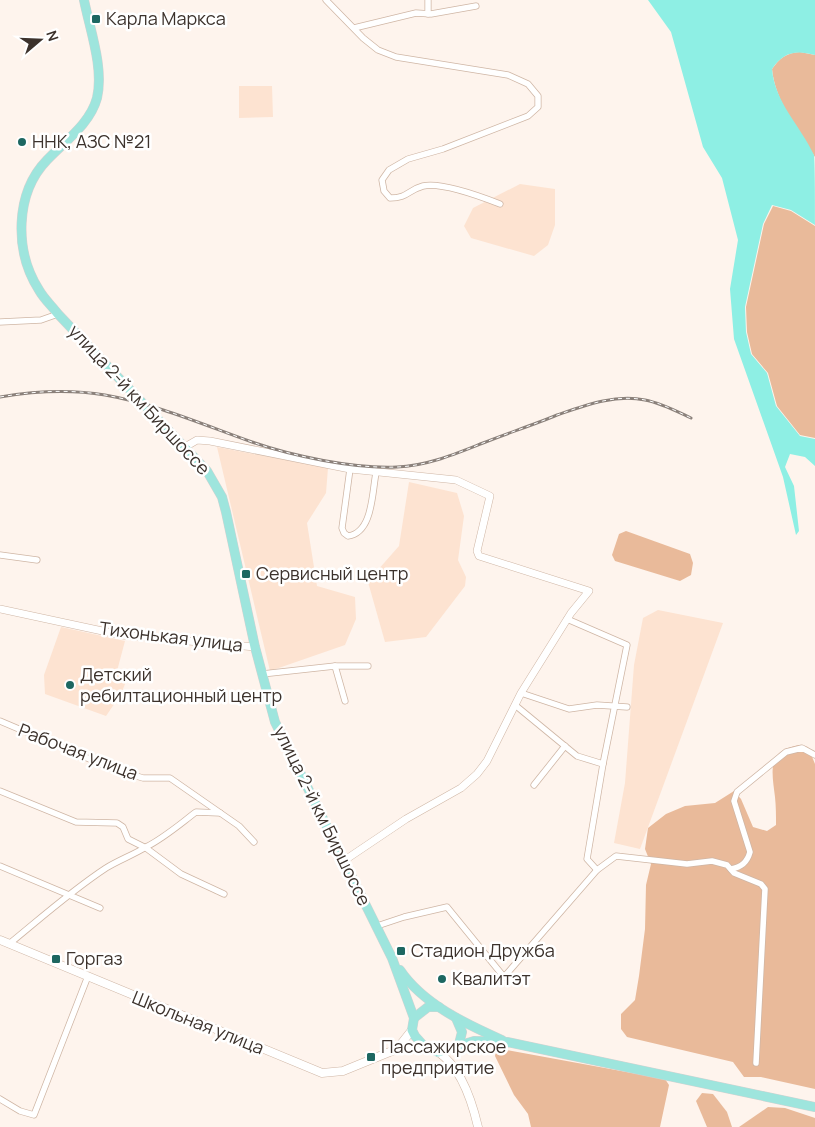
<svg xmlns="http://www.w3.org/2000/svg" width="815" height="1127" font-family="Manrope,sans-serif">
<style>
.built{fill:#fde3d1}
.green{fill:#e9ba9a}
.water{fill:#8eefe4}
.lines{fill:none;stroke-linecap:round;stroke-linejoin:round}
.minor-casing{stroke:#cfb6a5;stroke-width:7}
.tertiary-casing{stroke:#cfb6a5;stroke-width:8}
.secondary-casing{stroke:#cfb6a5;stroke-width:9}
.primary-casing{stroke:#d4d2d1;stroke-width:10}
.minor{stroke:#fff;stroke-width:5.5}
.tertiary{stroke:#fff;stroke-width:7}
.secondary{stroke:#fff;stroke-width:8}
.primary{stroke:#9ee5dd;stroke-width:9}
.rail-casing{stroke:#8b817b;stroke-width:3}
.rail{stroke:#fff;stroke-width:1;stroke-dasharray:4;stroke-linecap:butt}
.poi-dot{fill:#1d6761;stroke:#fff;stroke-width:2}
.labels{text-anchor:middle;stroke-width:5;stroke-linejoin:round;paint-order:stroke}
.poi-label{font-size:18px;fill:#3c322c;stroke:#fff;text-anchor:start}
.street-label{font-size:18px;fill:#3c322c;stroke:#fff}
</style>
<rect width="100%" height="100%" fill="#fef4ed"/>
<g class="built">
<polygon points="239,86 272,86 273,117 239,118"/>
<polygon points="520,184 555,189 555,225 548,245 534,256 471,238 464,226 473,208"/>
<polygon points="217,447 328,468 326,493 307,523 317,586 355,597 356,619 345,645 270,671"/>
<polygon points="409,482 457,493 464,516 458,560 466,577 465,586 426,637 385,642 366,575 377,571 399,546"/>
<polygon points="658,610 723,623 640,849 614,843 625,783 634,665 643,618"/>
<polygon points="61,627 125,641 117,671 129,674 121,694 106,716 45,694 44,675"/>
</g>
<g class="green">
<path d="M800,52L815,55V157C798,130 775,101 772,69C780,58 786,53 800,52Z"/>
<polygon points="773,206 791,211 815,226 815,438 800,435 777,406 768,373 752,354 747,332 746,307 764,224"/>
<polygon points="626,531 690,554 693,563 691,575 680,581 615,561 612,555 619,534"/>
<path d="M800,745L808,747L815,764V1089L761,1077H744L733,1062L627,1037L621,1029V1014L635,1000L639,976L645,929L646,885L651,864L645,849L648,828L666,814L685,806L715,803L734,791L741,799L753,827L767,831L776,825C776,816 776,806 775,797C772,771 766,750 800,745Z"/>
<polygon points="501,1049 665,1079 669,1085 660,1127 531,1127 528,1114 514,1095 495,1056 496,1051"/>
<polygon points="702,1093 713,1094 727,1112 732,1127 707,1127 696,1101"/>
<polygon points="768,1107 785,1108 815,1118 815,1127 739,1127"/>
</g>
<path class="water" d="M648,0H815V55C795,50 784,52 772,69C775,103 800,125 814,155C815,164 815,211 815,225L791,210L772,205L763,224L745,307L746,332L751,354L767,373L776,406L800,436L815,439V466L805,457L790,454L785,467L794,486L799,531L796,535L783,477L734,339L730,289L738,240L722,178L703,147L671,32Z"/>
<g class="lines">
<g class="minor-casing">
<g id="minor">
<path d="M326,0L363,38L378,50L396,57L508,75L528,84L538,96V107L528,116L443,149L408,159L389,170L382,180L384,191L390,198C408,198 408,190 423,186C441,182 482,197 500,204"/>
<polyline points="428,14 428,0"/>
<polyline points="354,28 416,13 431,14 476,6"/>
<polyline points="0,322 41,320 58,314"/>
<path d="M350,469L342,528L344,533L348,536C373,533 372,492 376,473"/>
<polyline points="0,555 37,560"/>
<polyline points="567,619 627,645 603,764 587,859 597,870"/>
<polyline points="335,666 368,666"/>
<polyline points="262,674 335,666 345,701"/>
<polyline points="521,693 569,709 597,705 627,707"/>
<polyline points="515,705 577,756 603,764"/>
<polyline points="0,721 113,769 143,778 170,778 239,826 254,842"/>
<polyline points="534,785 565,746"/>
<polyline points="0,791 76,822 117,823 123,827 128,839 146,848 181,874 224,894"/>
<polyline points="0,866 100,908"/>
<path d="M731,869C741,867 747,863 750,852L734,801L737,792L786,752L802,748L815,755"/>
<polyline points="377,926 404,917 447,907 504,977 597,870 616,856 687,864 712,861 727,865 734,873 761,884 765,889 756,1063"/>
<path d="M9,944C41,918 71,891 106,868C119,860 133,855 146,847C164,838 180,824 196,812L220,813"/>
<polyline points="0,1099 20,1111 34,1115 88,976"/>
</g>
</g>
<g class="tertiary-casing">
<g id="tertiary">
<polyline points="185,447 197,440 210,441 350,469 456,480 490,496 477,551 479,556 589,591 571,613 521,693 487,761 477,774 461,788 406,819 345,860"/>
<polyline points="0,609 121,635 255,647"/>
</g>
</g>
<g class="secondary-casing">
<g id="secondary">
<polyline points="0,940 322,1073 343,1071 397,1049 424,1046"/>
<polyline points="397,1049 412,1030"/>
<path d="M438,1052C461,1067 472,1101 478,1127"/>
</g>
</g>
<g class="primary-casing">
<g id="primary">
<path d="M84,0C90,30 104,68 97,98C90,124 65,141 47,160C15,193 14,251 39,290C44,299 52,306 58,314L207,471L222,497L226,512L255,647L275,722L392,958L414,1018L412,1030L415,1036L424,1046L438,1052L474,1041L507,1042L815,1107"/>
<path d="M400,970C423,1004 466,1024 502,1040"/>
<polyline points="414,1018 428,1007 439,1007"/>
<polyline points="456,1018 462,1032 459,1044"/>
</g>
</g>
<use href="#minor" class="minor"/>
<use href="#tertiary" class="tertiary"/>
<use href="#secondary" class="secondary"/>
<use href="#primary" class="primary"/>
<g class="rail-casing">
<path id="rail" d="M0,397C35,391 69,389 105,395C156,404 204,425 252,442C292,456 354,469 397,467C427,466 455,454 483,443C508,433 533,425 557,415C586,405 615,394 645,400C661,403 676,411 691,418"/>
</g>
<use href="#rail" class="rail"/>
</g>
<g class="poi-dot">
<rect x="91" y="14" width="10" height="10" rx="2.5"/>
<circle cx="22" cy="142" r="5"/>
<rect x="241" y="569" width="10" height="10" rx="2.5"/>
<circle cx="70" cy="685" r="5"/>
<rect x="396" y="946" width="10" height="10" rx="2.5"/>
<rect x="51" y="954" width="10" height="10" rx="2.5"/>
<circle cx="442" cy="979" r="5"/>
<rect x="366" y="1052" width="10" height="10" rx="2.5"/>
</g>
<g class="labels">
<g class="poi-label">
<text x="106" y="25">Карла Маркса</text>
<text x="32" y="148">ННК, АЗС №21</text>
<text x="256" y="580">Сервисный центр</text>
<text x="80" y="681">Детский<tspan x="80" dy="21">ребилтационный центр</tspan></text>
<text x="411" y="957">Стадион Дружба</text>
<text x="66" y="965">Горгаз</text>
<text x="452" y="985">Квалитэт</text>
<text x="381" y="1053">Пассажирское<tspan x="381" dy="21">предприятие</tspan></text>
</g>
<g class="street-label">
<text transform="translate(139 400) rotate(47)" y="6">улица 2-й км Биршоссе</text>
<text transform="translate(171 637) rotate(7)" y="6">Тихонькая улица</text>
<text transform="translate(78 752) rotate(21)" y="6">Рабочая улица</text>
<text transform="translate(322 816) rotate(64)" y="6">улица 2-й км Биршоссе</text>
<text transform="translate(198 1023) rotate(22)" y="6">Школьная улица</text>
</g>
</g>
<g transform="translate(40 40) rotate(71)" stroke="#ffffff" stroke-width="4" paint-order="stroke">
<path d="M0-4L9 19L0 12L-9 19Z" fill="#3c322c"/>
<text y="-8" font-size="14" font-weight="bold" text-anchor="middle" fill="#3c322c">N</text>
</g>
</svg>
